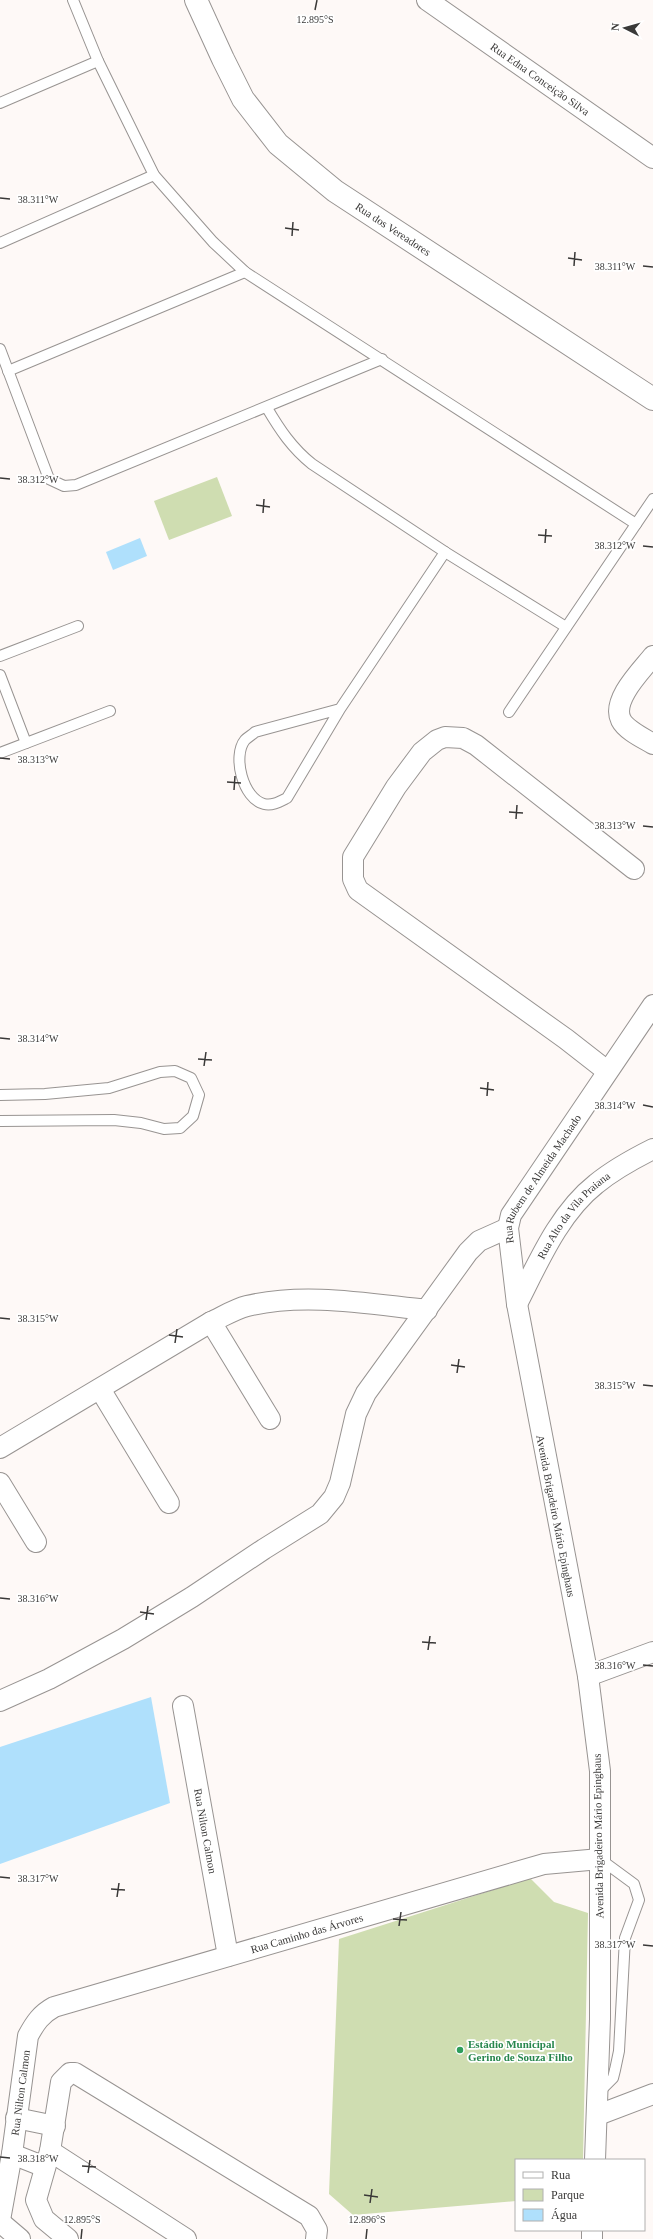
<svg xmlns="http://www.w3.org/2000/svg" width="653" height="2239" font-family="'Times New Roman',serif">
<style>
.green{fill:#cfddb1}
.water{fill:#afe0fc}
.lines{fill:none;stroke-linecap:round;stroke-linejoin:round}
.lane-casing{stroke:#989492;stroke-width:12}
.street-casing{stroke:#989492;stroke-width:22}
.secondary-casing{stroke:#989492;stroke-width:24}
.lane{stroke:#fff;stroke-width:10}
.street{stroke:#fff;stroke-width:20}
.secondary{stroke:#fff;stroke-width:22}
.ticks{fill:none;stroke:#3a3938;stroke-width:1.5}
.leisure-dot{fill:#2e9e5b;stroke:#fff;stroke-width:1.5}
.labels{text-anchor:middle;stroke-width:3.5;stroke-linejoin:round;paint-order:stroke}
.street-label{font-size:11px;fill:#3a3938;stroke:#fff}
.leisure-label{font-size:11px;font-weight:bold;fill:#27864d;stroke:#fff;text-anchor:start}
.ticks-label{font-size:10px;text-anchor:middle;fill:#3a3938;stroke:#fff;stroke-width:3.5;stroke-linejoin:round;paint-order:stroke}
</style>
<rect width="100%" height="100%" fill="#fef9f7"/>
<g class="green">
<polygon points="217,477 232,516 169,540 154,501"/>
<polygon points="530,1878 554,1902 588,1913 583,2160 516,2160 516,2201 353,2215 329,2194 339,1939"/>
</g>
<g class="water">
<polygon points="140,538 147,556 113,570 106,552"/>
<polygon points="151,1697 170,1803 0,1864 0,1747"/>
</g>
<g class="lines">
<g class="lane-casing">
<g id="lane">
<polyline points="73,0 98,61 154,175 213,242 245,272 636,524"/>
<polyline points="0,103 98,61"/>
<polyline points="0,243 154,175"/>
<polyline points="0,349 49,479 64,486 76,485 382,359"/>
<polyline points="8,371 245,272"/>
<path d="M267,408C280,430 292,448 312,464L445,552L566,627"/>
<polyline points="0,656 78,626"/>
<polyline points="0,675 26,743"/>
<path d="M340,709L255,732C252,735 248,737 245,740C232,756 243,799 264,804C272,806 279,802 287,798L340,709L445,552"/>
<polyline points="509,712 653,499"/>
<polyline points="0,753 110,711"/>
<polyline points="0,1095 45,1094 109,1088 160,1072 175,1071 191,1078 199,1095 193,1116 180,1128 164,1129 141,1123 114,1120 0,1121"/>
<polyline points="598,2093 613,2078 615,2070 619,2051 625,1938 639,1900 634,1884 600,1859"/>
</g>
</g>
<g class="street-casing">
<g id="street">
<path id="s1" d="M427,0L653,158"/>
<path d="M653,656C642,670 611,700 621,720C626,730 643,738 653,744"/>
<polyline points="607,1071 566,1039 358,890 353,879 353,857 396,787 422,752 437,740 445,737 463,738 476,745 634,869"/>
<path id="s2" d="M517,1304C538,1263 559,1213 596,1184C613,1170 633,1159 653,1149"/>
<polyline points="211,1322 270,1419"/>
<polyline points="100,1389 169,1503"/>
<path d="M0,1448L211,1322C222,1317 235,1309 247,1306C305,1292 369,1304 427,1310"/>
<polyline points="0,1483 36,1542"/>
<polyline points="588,1676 653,1652"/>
<polyline points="0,1701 49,1679 123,1639 192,1597 264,1549 320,1514 334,1497 340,1483 356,1414 366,1393 468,1252 479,1241 508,1228"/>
<path id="s3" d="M183,1706L228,1956"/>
<polyline points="598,2115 653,2094"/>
<polyline points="16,2118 55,2126"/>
<polyline points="50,2151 186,2239"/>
<polyline points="12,2154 45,2167"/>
<path id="s4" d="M595,2160L600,2019V1771L588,1676L517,1304L508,1228L511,1215L653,1005"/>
<path id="s5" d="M0,2220L12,2154L28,2036C35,2023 41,2014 54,2007L544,1864L600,1859"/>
<polyline points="0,2222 20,2239"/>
<polyline points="68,2239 44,2219 36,2200 50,2151 61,2082 70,2073 75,2073 309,2216 317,2230 316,2239"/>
<polyline points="592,2239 592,2230"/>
</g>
</g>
<g class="secondary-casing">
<g id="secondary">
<path id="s6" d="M196,0L223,59L243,99L278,144L335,191L653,399"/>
</g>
</g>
<use href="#lane" class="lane"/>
<use href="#street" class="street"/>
<use href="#secondary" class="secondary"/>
</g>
<path class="ticks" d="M315,10L317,0M0,198L10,199M285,228L299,230M292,236L293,222M568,258L582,260M574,266L575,252M643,266L653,267M0,478L10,479M256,505L270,507M263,513L264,499M538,535L552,536M545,543L546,529M643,546L653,547M0,758L10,759M227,782L241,783M234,790L235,776M509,812L523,813M516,819L517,805M643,826L653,827M0,1038L10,1039M198,1059L212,1060M204,1066L206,1052M480,1088L494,1090M487,1096L488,1082M643,1105L653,1107M0,1318L10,1319M169,1335L183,1337M175,1343L177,1329M451,1365L465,1367M457,1373L459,1359M643,1385L653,1386M0,1598L10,1599M140,1612L154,1614M146,1620L148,1606M422,1642L436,1643M428,1650L430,1636M643,1665L653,1666M0,1877L10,1878M111,1889L125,1890M117,1897L119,1883M393,1919L407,1920M399,1926L401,1912M643,1945L653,1946M0,2157L10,2158M82,2166L96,2167M88,2173L90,2160M364,2195L378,2197M370,2203L372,2189M81,2239L82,2229M366,2239L367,2229"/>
<circle class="leisure-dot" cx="460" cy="2050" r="4"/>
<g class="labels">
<g class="street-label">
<text dy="4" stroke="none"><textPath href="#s1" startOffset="138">Rua Edna Conceição Silva</textPath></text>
<text dy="4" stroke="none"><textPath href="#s6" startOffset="310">Rua dos Vereadores</textPath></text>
<text dy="4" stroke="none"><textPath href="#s4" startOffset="999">Rua Rubem de Almeida Machado</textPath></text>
<text dy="4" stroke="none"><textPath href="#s2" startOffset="106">Rua Alto da Vila Praiana</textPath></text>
<text transform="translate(556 1516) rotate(79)" y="4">Avenida Brigadeiro Mário Epinghaus</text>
<text dy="4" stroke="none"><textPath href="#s3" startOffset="127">Rua Nilton Calmon</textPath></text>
<text transform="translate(598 1836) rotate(-91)" y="4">Avenida Brigadeiro Mário Epinghaus</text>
<text dy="4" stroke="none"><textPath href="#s5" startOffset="489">Rua Caminho das Árvores</textPath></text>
<text dy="4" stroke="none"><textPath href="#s5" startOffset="129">Rua Nilton Calmon</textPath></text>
</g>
<g class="leisure-label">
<text x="468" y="2048">Estádio Municipal<tspan x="468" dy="13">Gerino de Souza Filho</tspan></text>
</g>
</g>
<g class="ticks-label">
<text x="315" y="23">12.895°S</text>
<text x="38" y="203">38.311°W</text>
<text x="615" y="270">38.311°W</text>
<text x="38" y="483">38.312°W</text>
<text x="615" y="549">38.312°W</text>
<text x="38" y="763">38.313°W</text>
<text x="615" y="829">38.313°W</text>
<text x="38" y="1042">38.314°W</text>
<text x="615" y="1109">38.314°W</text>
<text x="38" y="1322">38.315°W</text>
<text x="615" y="1389">38.315°W</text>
<text x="38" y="1602">38.316°W</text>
<text x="615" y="1669">38.316°W</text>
<text x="38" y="1882">38.317°W</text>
<text x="615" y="1948">38.317°W</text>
<text x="38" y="2162">38.318°W</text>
<text x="82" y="2223">12.895°S</text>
<text x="367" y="2223">12.896°S</text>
</g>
<rect x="515" y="2159" width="130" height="72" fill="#ffffff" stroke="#b0b0af"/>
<rect x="523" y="2172" width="20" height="6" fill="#ffffff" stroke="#b0b0af"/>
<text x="551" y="2179" font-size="12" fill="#3a3938">Rua</text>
<rect x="523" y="2189" width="20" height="12" fill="#cfddb1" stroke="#b0b0af"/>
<text x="551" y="2199" font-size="12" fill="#3a3938">Parque</text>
<rect x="523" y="2209" width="20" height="12" fill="#afe0fc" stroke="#b0b0af"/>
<text x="551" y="2219" font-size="12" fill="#3a3938">Água</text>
<g transform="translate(625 28) rotate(276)" stroke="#ffffff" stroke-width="3" paint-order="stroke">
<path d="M0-3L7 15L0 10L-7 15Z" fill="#3a3938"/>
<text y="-6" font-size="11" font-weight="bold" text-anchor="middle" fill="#3a3938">N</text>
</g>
</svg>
